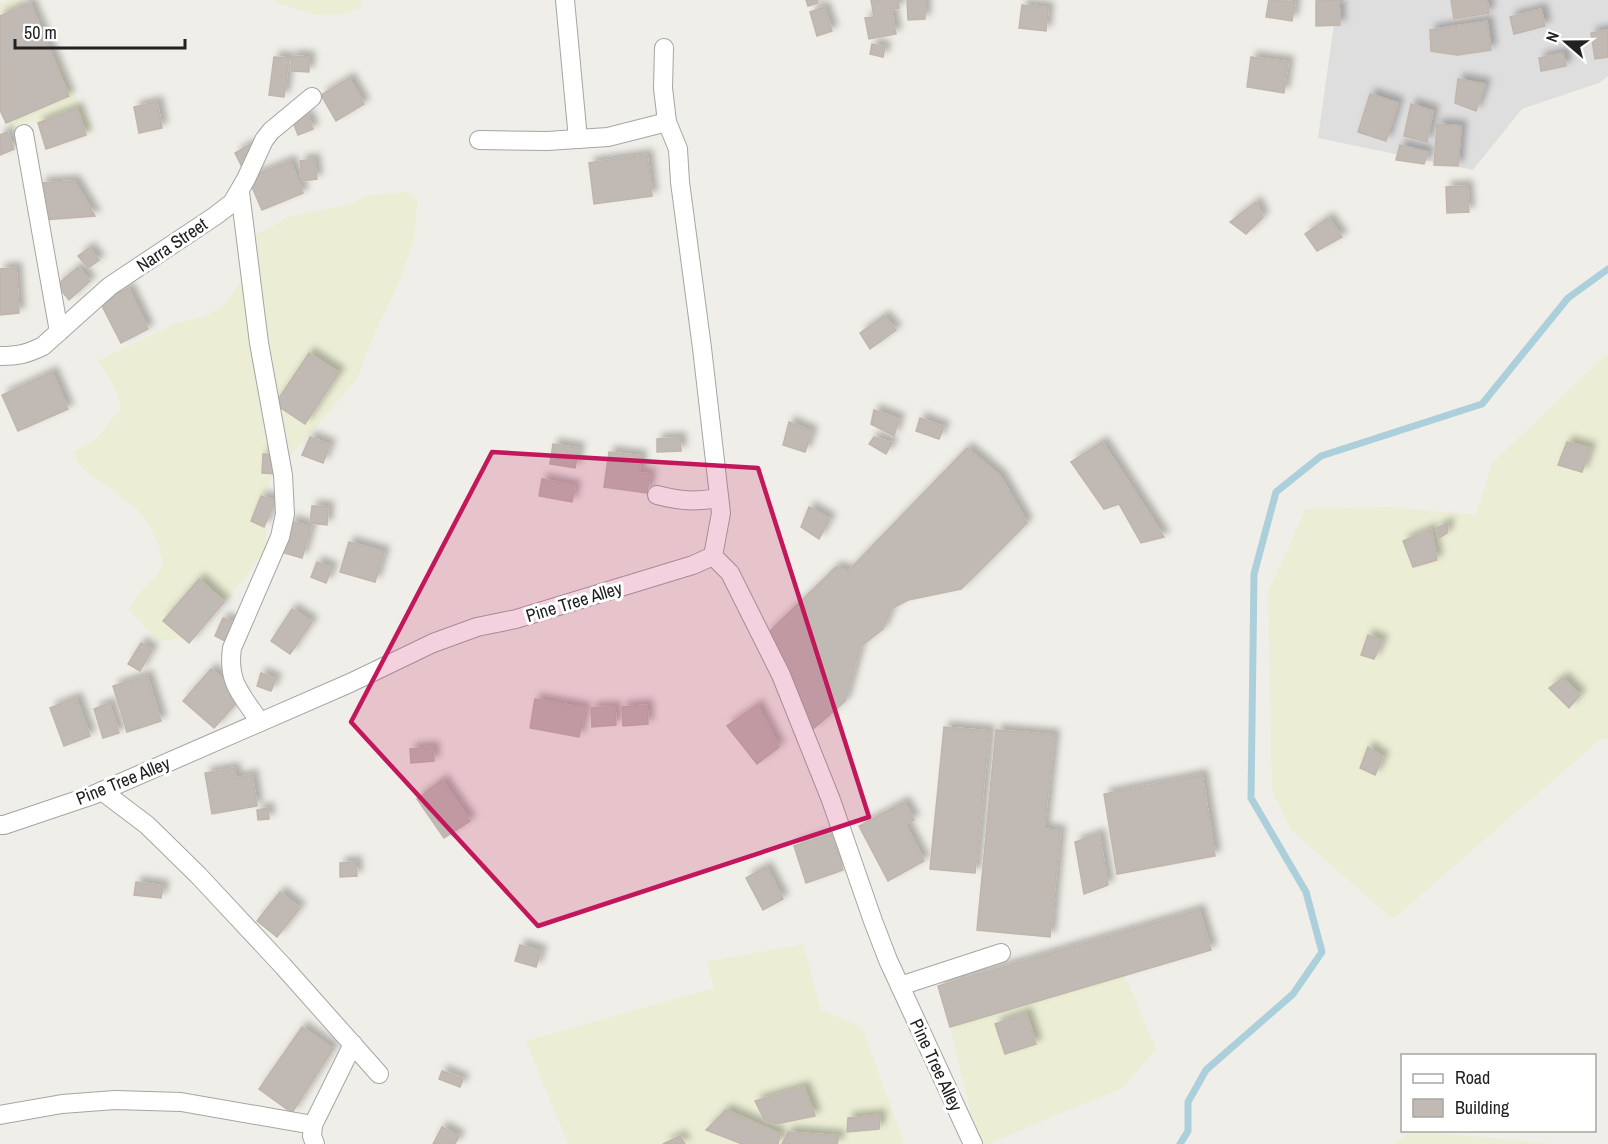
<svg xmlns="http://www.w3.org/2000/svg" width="1608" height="1144" font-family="'Archivo Narrow',sans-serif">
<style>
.residential{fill:#dfdede}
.farmland{fill:#ebeed4}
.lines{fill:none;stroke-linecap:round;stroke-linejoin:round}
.stream{stroke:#abcfdb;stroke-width:7}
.building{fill:#c1bab4;stroke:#c1b5ab;stroke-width:1.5;filter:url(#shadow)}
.street-casing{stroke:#a5a5a5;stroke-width:20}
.street{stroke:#fff;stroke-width:18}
.marked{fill:#c2185b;fill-opacity:0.2;stroke:#c2185b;stroke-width:4.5;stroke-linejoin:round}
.labels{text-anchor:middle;stroke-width:6;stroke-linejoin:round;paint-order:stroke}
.street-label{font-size:18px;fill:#212121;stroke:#fff}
</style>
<defs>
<filter id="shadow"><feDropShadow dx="5.5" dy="-5.5" stdDeviation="3" flood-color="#0004"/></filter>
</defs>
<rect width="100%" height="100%" fill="#f0eee8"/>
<polygon class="residential" points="1347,0 1608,0 1608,76 1599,83 1522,109 1473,170 1318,138 1336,10"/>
<g class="farmland">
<polygon points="8,0 22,0 94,129 50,149 35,120 11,131 0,104 0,4"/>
<polygon points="274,0 362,0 359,9 341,14 315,15 274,2"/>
<polygon points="408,192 417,198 416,222 414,238 401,277 369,346 358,377 306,439 277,469 266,488 261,515 267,528 264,552 229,598 213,609 183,637 159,642 128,609 143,589 156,576 163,563 159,546 150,527 136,508 81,467 73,452 97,438 121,408 118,395 108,376 97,361 176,323 205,317 228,301 253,263 253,247 257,233 270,228 287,217 351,204 369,195"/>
<polygon points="1608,353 1608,739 1602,738 1393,919 1291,830 1272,791 1268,592 1306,509 1390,507 1476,515 1492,463"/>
<polygon points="803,944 821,1010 862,1027 904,1144 568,1144 526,1041 714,988 707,962"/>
<polygon points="1125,976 1156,1049 1124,1087 988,1144 978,1144 950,1027"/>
<polygon points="1412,1131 1555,1144 1393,1144"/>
</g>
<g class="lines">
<polyline class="stream" points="1180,1144 1188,1131 1188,1102 1206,1070 1293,994 1322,952 1306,892 1251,798 1254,574 1276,492 1321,456 1482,404 1568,298 1608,269"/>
</g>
<g class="building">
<polygon points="806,0 817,0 818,3 808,6"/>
<polygon points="871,0 898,0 899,8 891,9 896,34 869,39 865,18 874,17"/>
<polygon points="907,0 925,0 925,19 908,20"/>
<polygon points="1269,0 1295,2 1292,21 1266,17"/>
<polygon points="1339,0 1340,25 1316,26 1316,1"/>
<polygon points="1451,0 1487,0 1489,13 1454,19"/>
<polygon points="30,3 69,96 6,123 0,110 0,16"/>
<polygon points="1022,5 1048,8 1046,31 1019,28"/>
<polygon points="824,7 832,31 817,36 810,12"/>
<polygon points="1541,9 1545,26 1514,34 1510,17"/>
<polygon points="1487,21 1491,50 1457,55 1431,51 1430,30"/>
<polygon points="1608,30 1608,57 1595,59 1591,33"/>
<polygon points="872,44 885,47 883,57 870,54"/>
<polygon points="1563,53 1566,66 1541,71 1539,58"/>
<polygon points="292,56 309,57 309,72 291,71"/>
<polygon points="274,57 289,58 284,97 269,95"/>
<polygon points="1251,57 1288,62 1284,93 1247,87"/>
<polygon points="349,78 364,104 336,121 321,95"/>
<polygon points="1458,79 1485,84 1476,111 1455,103"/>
<polygon points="1370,94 1398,103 1386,141 1358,132"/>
<polygon points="157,102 162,128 139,133 134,107"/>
<polygon points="1411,104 1433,111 1427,142 1404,136"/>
<polygon points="77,108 86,135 46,149 38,123"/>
<polygon points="307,115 313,129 298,135 293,122"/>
<polygon points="1437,124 1461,126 1458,166 1434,165"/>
<polygon points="7,132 14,149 0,155 0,135"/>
<polygon points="249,145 256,157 241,165 235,153"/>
<polygon points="1400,145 1428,152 1424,164 1396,160"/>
<polygon points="647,155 652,196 594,204 589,163"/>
<polygon points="314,159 317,179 302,181 300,161"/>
<polygon points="290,161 303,193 262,210 248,178"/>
<polygon points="74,181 95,216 43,220 41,183"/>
<polygon points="1467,186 1469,212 1447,213 1446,187"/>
<polygon points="1256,202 1263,217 1246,234 1230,222"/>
<polygon points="1328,218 1342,237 1317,251 1305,234"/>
<polygon points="89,248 99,260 88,268 78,256"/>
<polygon points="78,267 90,281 69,300 57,285"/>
<polygon points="16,268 19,313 0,315 0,269"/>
<polygon points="128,288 148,329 121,343 100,302"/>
<polygon points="884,316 896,330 870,349 860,333"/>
<polygon points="309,353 339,373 305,424 275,404"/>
<polygon points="52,372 68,409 18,431 2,395"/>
<polygon points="874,410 899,419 894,436 871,424"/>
<polygon points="920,418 944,427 939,439 916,431"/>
<polygon points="789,422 812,432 805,452 783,445"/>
<polygon points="310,437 330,445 323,463 302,455"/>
<polygon points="874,437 892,443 886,454 869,444"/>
<polygon points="680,438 681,451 657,452 657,439"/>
<polygon points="1102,442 1164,537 1141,543 1119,504 1104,509 1071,462"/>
<polygon points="1567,442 1590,448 1582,472 1558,465"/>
<polygon points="553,444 579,448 575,468 550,464"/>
<polygon points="967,448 1000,476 1027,523 961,589 908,600 891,609 883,629 860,647 845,701 813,729 767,634 836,567 848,571"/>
<polygon points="609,452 641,456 639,473 650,474 647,493 604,487"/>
<polygon points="263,454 278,455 277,474 262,473"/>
<polygon points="542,479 575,486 572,502 539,496"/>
<polygon points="261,496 275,501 264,527 251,521"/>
<polygon points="312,506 328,507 327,525 310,523"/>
<polygon points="809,507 830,519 819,539 801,527"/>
<polygon points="291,521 311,527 302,558 281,552"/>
<polygon points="1448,523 1447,533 1439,538 1437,528"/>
<polygon points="1431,529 1437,560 1413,567 1403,541"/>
<polygon points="349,542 384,552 375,582 340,572"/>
<polygon points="317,562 332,568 326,583 311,577"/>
<polygon points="199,579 224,602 189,643 163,621"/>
<polygon points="292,609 312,622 290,654 271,641"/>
<polygon points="223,618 235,623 227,642 215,636"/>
<polygon points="1368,635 1382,641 1374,659 1361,655"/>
<polygon points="141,643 152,650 140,671 128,664"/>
<polygon points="211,669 242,697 214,728 183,701"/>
<polygon points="261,673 276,679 271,691 257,686"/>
<polygon points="147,676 161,721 127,732 113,686"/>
<polygon points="1563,678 1580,695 1569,708 1549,688"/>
<polygon points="76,698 90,736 64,746 50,708"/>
<polygon points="535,699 585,708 579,737 530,728"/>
<polygon points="109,703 119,733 103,738 94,709"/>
<polygon points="647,705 648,724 623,726 622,707"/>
<polygon points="757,705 779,747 757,764 727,726"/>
<polygon points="615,707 616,725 592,727 591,708"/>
<polygon points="944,727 989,731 975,873 930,869"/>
<polygon points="996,730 1054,735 1044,829 1060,831 1050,937 977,930"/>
<polygon points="433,747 434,761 411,763 410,749"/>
<polygon points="1368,747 1383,757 1375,775 1360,768"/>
<polygon points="234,768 236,778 252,775 257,806 212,814 205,773"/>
<polygon points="1202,775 1215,856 1117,874 1104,794"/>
<polygon points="442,780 470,821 444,838 417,799"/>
<polygon points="904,802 914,820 905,824 924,861 888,881 859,826"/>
<polygon points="268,808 269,819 258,820 257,810"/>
<polygon points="831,834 843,870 806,883 794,846"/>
<polygon points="1099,834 1108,885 1084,894 1075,842"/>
<polygon points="356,862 357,876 340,877 340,863"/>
<polygon points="766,867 783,899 763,910 746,878"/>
<polygon points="136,882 163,886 161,898 134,895"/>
<polygon points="280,892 300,908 277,937 257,921"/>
<polygon points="1199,910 1211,950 950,1027 938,986"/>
<polygon points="520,945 541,951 536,967 515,961"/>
<polygon points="1026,1013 1036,1044 1005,1054 995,1024"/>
<polygon points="302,1027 333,1049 292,1113 259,1089"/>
<polygon points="442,1071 463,1079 460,1087 439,1079"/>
<polygon points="804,1087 815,1116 776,1124 765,1121 755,1101"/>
<polygon points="726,1110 780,1134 778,1144 742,1144 706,1130"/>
<polygon points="880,1115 879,1129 847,1132 848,1118"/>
<polygon points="442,1127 459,1136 455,1144 433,1144"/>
<polygon points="788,1132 839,1136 837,1144 782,1144"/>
<polygon points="680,1136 685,1144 663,1144"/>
</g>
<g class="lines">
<g class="street-casing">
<g id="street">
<polyline points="565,0 578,139"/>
<polyline points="664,48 663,88 667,122 678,149 680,182 702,348 721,513 713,556"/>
<polyline points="24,134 59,332"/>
<polyline points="479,140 547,141 608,137 667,122"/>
<path d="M240,192L259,343L283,475L285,514L280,537L232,648C227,683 242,695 260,722"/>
<path d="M0,356C18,356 27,354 43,346L110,286L215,216L232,203L246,179L264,140L271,131L312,97"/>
<path d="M657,495C681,501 694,502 719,498"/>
<polyline points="102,791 147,825 198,875 283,966 379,1074"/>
<polyline points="0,825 4,825 93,795 350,683 433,643 477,627 516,619 693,565 713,556 730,573 781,675 831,800 873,921 888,960 973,1144"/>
<polyline points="900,986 1001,953"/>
<polyline points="0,1115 62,1104 115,1100 181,1102 313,1125 353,1044"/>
<polyline points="313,1125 312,1136 315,1144"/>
</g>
</g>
<use href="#street" class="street"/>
</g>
<path class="marked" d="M492,452L758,468L869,817L538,926L351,722Z"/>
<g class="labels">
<g class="street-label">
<text transform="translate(172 245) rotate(-34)" y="6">Narra Street</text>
<text transform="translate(574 602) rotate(-17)" y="6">Pine Tree Alley</text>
<text transform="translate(123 781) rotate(-22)" y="6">Pine Tree Alley</text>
<text transform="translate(936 1065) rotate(65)" y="6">Pine Tree Alley</text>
</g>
</g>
<rect x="1401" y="1054" width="195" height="78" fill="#ffffff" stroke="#a6a6a6" stroke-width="1.5"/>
<rect x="1413" y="1074" width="30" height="9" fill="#ffffff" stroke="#a6a6a6" stroke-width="1.5"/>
<text x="1455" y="1084" font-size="18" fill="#212121">Road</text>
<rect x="1413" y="1099" width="30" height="18" fill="#c1bab4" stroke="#a6a6a6" stroke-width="1.5"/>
<text x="1455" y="1114" font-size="18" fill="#212121">Building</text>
<g transform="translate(1566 42) rotate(290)" stroke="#ffffff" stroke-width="4.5" paint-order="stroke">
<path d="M0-4.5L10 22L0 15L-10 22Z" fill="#212121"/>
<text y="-9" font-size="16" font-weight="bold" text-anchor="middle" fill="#212121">N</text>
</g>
<path d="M15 39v9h170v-9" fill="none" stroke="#212121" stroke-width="3"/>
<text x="24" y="39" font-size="18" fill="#212121" stroke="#ffffff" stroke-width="4.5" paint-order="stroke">50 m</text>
</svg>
